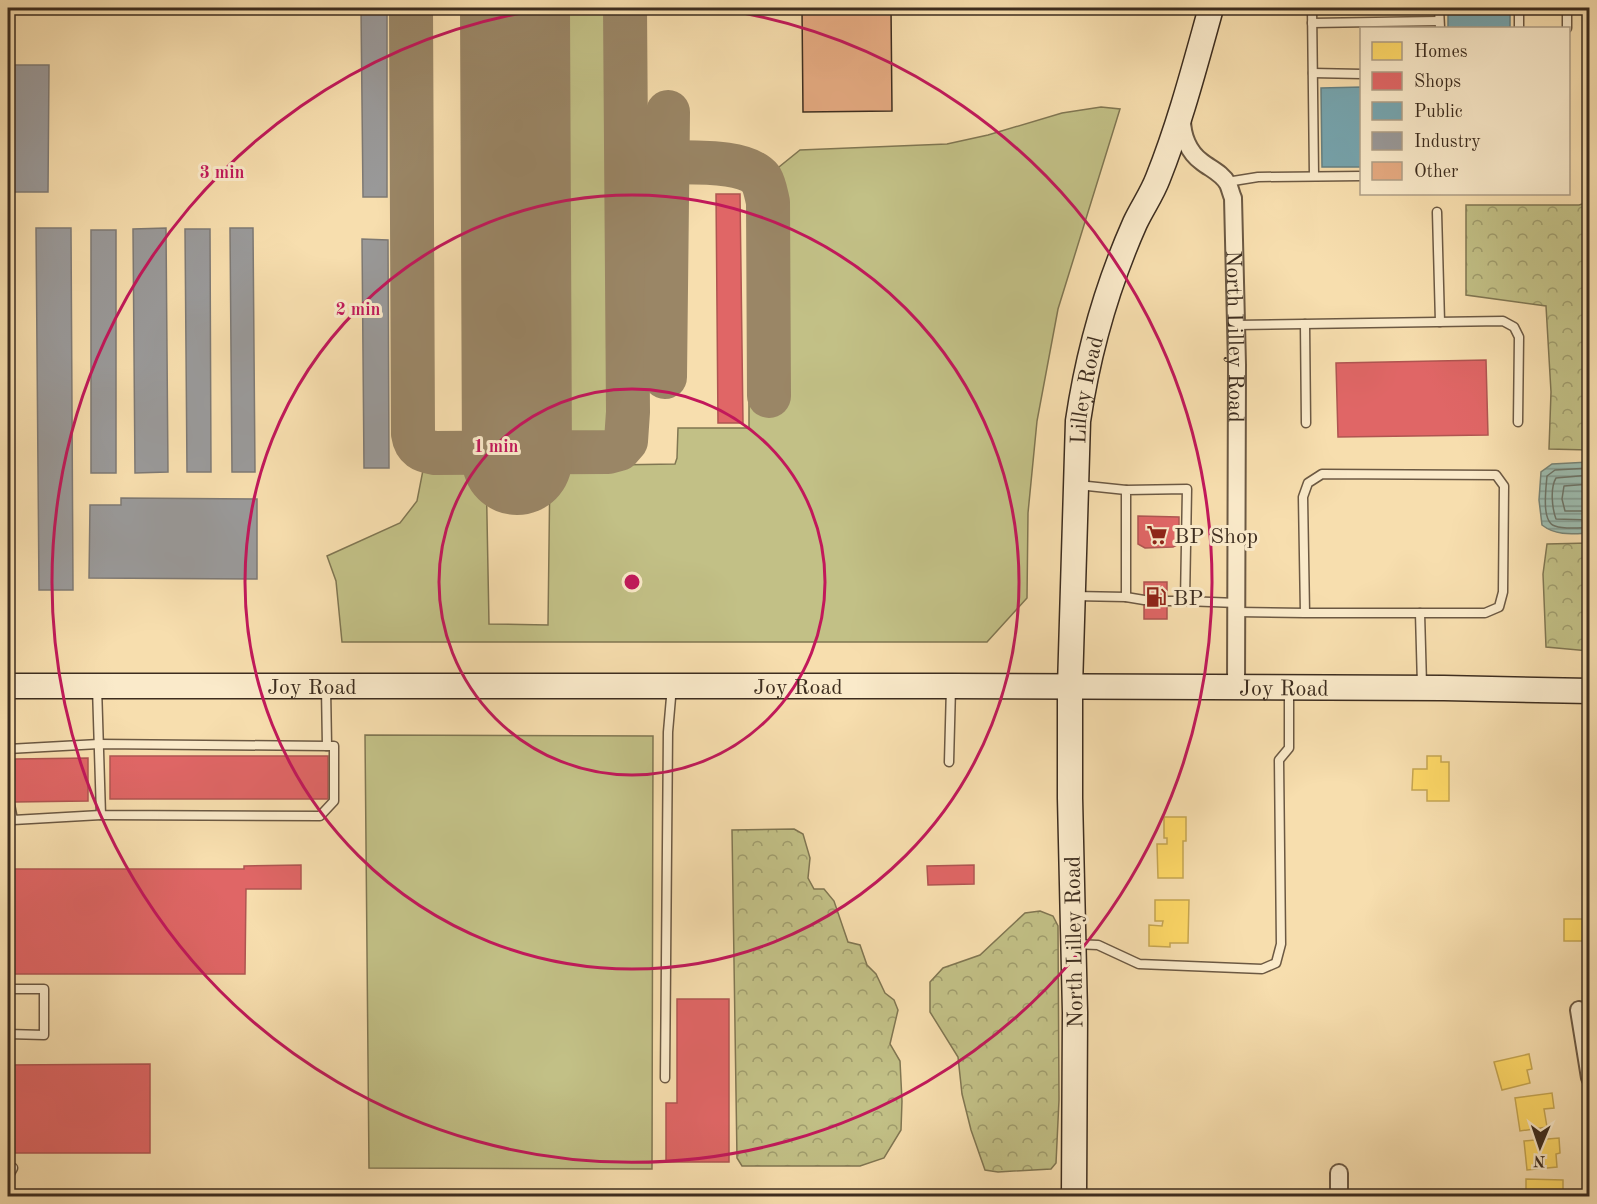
<svg xmlns="http://www.w3.org/2000/svg" width="1597" height="1204" font-family="'Old Standard TT',serif">
<style>
.green{fill:#c2c086;stroke:#807652;stroke-width:1.5}
.forest{fill:url(#forest-crowns);stroke:#807652;stroke-width:1.5}
.water{fill:url(#water-rules);stroke:#778375;stroke-width:1.5}
.homes{fill:#ffd966;stroke:#c5a551;stroke-width:1.5}
.shops{fill:#e06666;stroke:#af5551;stroke-width:1.5}
.public{fill:#76a5af;stroke:#658184;stroke-width:1.5}
.industry{fill:#999;stroke:#7d7974;stroke-width:1.5}
.lines{fill:none;stroke-linecap:round;stroke-linejoin:round}
.shore{stroke:#6d7467;stroke-width:1.5}
.taxiway{stroke:#9a8666;stroke-width:44}
.runway{stroke:#9a8666;stroke-width:110}
.building{fill:#e5aa81;stroke:#3d2d1f;stroke-width:1.5}
.lane-casing{stroke:#6c5943;stroke-width:11}
.street-casing{stroke:#6c5943;stroke-width:20}
.secondary-casing{stroke:#3d2d1f;stroke-width:27}
.lane{stroke:#faeaca;stroke-width:8}
.street{stroke:#faeaca;stroke-width:16}
.secondary{stroke:#faeaca;stroke-width:24}
.ring{fill:none;stroke:#c2185b;stroke-width:3}
.labels{text-anchor:middle;stroke-width:6;stroke-linejoin:round;paint-order:stroke}
.street-label{font-size:22px;fill:#3d2d1f;stroke:#faeaca}
.poi-label{font-size:22px;fill:#3d2d1f;stroke:#faeaca;text-anchor:start}
.centre{fill:#c2185b;stroke:#faeaca;stroke-width:3}
.ring-label{font-size:18px;text-anchor:middle;font-weight:bold;fill:#c2185b;stroke:#faeaca;stroke-width:6;stroke-linejoin:round;paint-order:stroke}
</style>
<defs>
<pattern id="forest-crowns" width="20" height="18" patternUnits="userSpaceOnUse" patternTransform="scale(1.5)"><rect width="20" height="18" fill="#c2c086"/><path d="M2 6a3 3 0 1 1 6 0M12 15a3 3 0 1 1 6 0" fill="none" stroke="#9f9c6d"/></pattern>
<pattern id="water-rules" width="6" height="5" patternUnits="userSpaceOnUse" patternTransform="scale(1.5)"><rect width="6" height="5" fill="#9dbcaf"/><path d="M0 2.5h6" fill="none" stroke="#81998e"/></pattern>
</defs>
<rect width="100%" height="100%" fill="#f7deae"/>
<filter id="stains"><feTurbulence type="fractalNoise" baseFrequency=".00333" numOctaves="4"/><feColorMatrix values="0 0 0 0 .2 0 0 0 0 .09 0 0 0 0 .02 0 0 0 .5 -.17"/></filter>
<radialGradient id="worn" r=".72"><stop offset=".6" stop-color="#630" stop-opacity="0"/><stop offset="1" stop-color="#630" stop-opacity=".3"/></radialGradient>
<g class="green">
<path d="M547,8H614L615,407C614,415 613,424 609,430C601,442 571,438 559,436L549,421Z"/>
<polygon points="1101,107 1120,109 1058,309 1037,421 1028,513 1027,598 987,642 342,642 336,581 327,556 400,523 417,501 424,465 486,465 489,624 548,625 550,466 675,464 677,458 678,428 749,428 749,403 779,403 780,393 778,186 774,176 779,167 800,150 947,144 988,135 1062,113"/>
<polygon points="365,735 653,736 652,1169 369,1168"/>
</g>
<g class="forest">
<polygon points="1589,202 1589,450 1549,449 1551,392 1546,306 1466,295 1466,205 1579,205"/>
<polygon points="1589,543 1589,651 1546,647 1543,574 1547,544"/>
<polygon points="794,829 803,834 810,858 808,878 814,889 824,889 834,901 848,942 860,945 867,965 876,974 885,993 894,1000 898,1010 890,1044 900,1061 902,1101 901,1130 884,1158 860,1166 742,1166 737,1158 732,830"/>
<polygon points="1040,911 1053,916 1058,926 1059,1100 1056,1163 1051,1169 998,1172 985,1170 971,1130 962,1094 958,1057 930,1012 930,982 943,968 980,955 1025,913"/>
</g>
<path class="water" d="M1589,462V533C1572,534 1556,536 1542,525L1539,500L1541,472L1552,464Z"/>
<g class="homes">
<polygon points="1427,756 1441,756 1441,762 1449,762 1449,801 1427,801 1427,790 1412,790 1413,769 1427,769"/>
<polygon points="1164,817 1186,817 1186,841 1183,841 1183,878 1158,878 1157,844 1167,844 1167,838 1164,838"/>
<polygon points="1155,900 1189,900 1188,943 1170,943 1170,947 1149,946 1149,925 1162,926 1163,921 1155,921"/>
<rect x="1564" y="919" width="26" height="22"/>
<polygon points="1529,1054 1532,1069 1527,1070 1530,1083 1502,1090 1494,1062"/>
<polygon points="1552,1093 1554,1108 1544,1109 1547,1127 1520,1131 1515,1098"/>
<polygon points="1559,1138 1560,1153 1556,1154 1557,1167 1527,1170 1524,1141"/>
<polygon points="1526,1179 1563,1180 1563,1194 1556,1194 1556,1196 1526,1196"/>
</g>
<g class="shops">
<polygon points="716,194 740,194 743,423 718,423"/>
<polygon points="1486,360 1488,435 1338,437 1336,363"/>
<polygon points="1138,516 1179,517 1179,544 1173,547 1145,548 1138,544"/>
<rect x="1144" y="582" width="23" height="37"/>
<rect x="110" y="756" width="218" height="43"/>
<polygon points="88,758 88,801 14,802 15,759"/>
<polygon points="301,865 301,889 246,889 245,974 8,974 8,869 244,869 244,866"/>
<polygon points="974,865 974,884 928,885 927,866"/>
<polygon points="677,999 729,999 729,1162 666,1162 666,1103 677,1103"/>
<polygon points="150,1064 150,1153 8,1153 8,1065"/>
</g>
<g class="public">
<rect x="1448" y="8" width="62" height="20"/>
<polygon points="1362,87 1362,167 1322,167 1321,88"/>
</g>
<g class="industry">
<polygon points="361,8 387,8 387,197 363,197"/>
<polygon points="8,65 49,65 48,192 8,192"/>
<polygon points="36,228 71,228 73,590 39,590"/>
<polygon points="166,228 168,472 135,473 133,229"/>
<polygon points="230,228 253,228 255,472 232,472"/>
<polygon points="185,229 210,229 211,472 187,472"/>
<rect x="91" y="230" width="25" height="243"/>
<polygon points="362,239 388,240 389,468 364,468"/>
<polygon points="121,498 257,499 257,579 89,578 90,505 121,505"/>
</g>
<g class="lines">
<g class="shore">
<path d="M1590,468L1555,470L1547,476C1546,489 1541,522 1555,526C1566,530 1578,527 1590,528"/>
<path d="M1590,475L1556,478C1550,488 1552,508 1556,519L1590,520"/>
<polyline points="1590,484 1564,486 1562,499 1565,511 1590,511"/>
</g>
<g class="taxiway">
<path d="M411,8L413,434C415,448 423,451 435,453L608,452L619,449L626,441L628,412L625,8"/>
<path d="M667,162C691,163 745,159 761,179C765,186 766,194 768,202L769,396"/>
<polyline points="665,377 668,112"/>
</g>
<polyline class="runway" points="515,8 517,460"/>
</g>
<polygon class="building" points="802,8 891,8 892,111 803,112"/>
<g class="lines">
<g class="lane-casing">
<g id="lane">
<polyline points="1312,8 1314,176"/>
<polyline points="1439,8 1440,28"/>
<polyline points="1519,8 1519,28"/>
<polyline points="1312,23 1439,21"/>
<polyline points="1567,28 1567,8"/>
<polyline points="1313,73 1362,74"/>
<polyline points="1227,182 1258,177 1362,176"/>
<polyline points="1437,212 1440,322"/>
<polyline points="1305,324 1306,423"/>
<polyline points="1236,325 1503,321 1514,327 1519,337 1518,422"/>
<polyline points="1078,485 1126,490"/>
<polyline points="1074,596 1126,597 1126,490 1187,489 1185,601 1237,603"/>
<polyline points="1126,597 1144,600"/>
<polyline points="1167,601 1185,601"/>
<polyline points="1237,612 1305,613 1303,497 1308,483 1322,474 1496,475 1504,486 1503,592 1499,607 1485,613 1305,613"/>
<polyline points="1420,613 1422,685"/>
<polyline points="97,687 101,815 320,816 334,801 334,746 327,746 326,688"/>
<polyline points="8,749 99,744 327,746"/>
<polyline points="949,762 951,687"/>
<polyline points="8,794 13,820 101,815"/>
<polyline points="1074,944 1098,945 1139,964 1262,969 1276,963 1281,944 1279,760 1289,748 1289,689"/>
<polyline points="8,989 44,989 44,1035 8,1034"/>
<polyline points="665,1078 668,732 672,686"/>
<polyline points="8,1167 13,1168 8,1177"/>
</g>
</g>
<g class="street-casing">
<g id="street">
<path id="s1" d="M1182,119C1182,135 1188,152 1202,162C1211,169 1222,173 1228,184C1230,188 1231,194 1233,198L1237,365L1236,689"/>
<polyline points="1579,1010 1590,1078"/>
<polyline points="1339,1196 1339,1173"/>
</g>
</g>
<g class="secondary-casing">
<g id="secondary">
<path id="s2" d="M8,686H951L1444,688L1590,691"/>
<path id="s3" d="M1074,1196L1075,1013L1070,798V687L1078,421C1088,353 1107,286 1135,223C1142,208 1152,194 1158,178C1180,123 1195,65 1211,8"/>
</g>
</g>
<use href="#lane" class="lane"/>
<use href="#street" class="street"/>
<use href="#secondary" class="secondary"/>
</g>
<g class="ring">
<circle cx="632" cy="582" r="193"/>
<circle cx="632" cy="582" r="387"/>
<path d="M713 8A580 580 0 1 1 551 8"/>
</g>
<defs>
<g id="supermarket-bare" transform="scale(1.62)"><path d="M-6-5.5h2.5l.6 2H6L4.5 2H-2.5L-4.4-4H-6ZM-1.5 3.2a1.3 1.3 0 1 0 .1 0ZM3 3.2a1.3 1.3 0 1 0 .1 0Z" fill="#8f2418" stroke="#faeaca" stroke-width="2.5" paint-order="stroke"/></g>
<g id="fuel-bare" transform="scale(1.62)"><path d="M-5.5-6h7V0h2V4h1.3V-2.5L3-4.5l.8-.8L6-3V5H2.5V1h-1V6h-7ZM-4.2-4.7v3.2H.2V-4.7Z" fill="#8f2418" stroke="#faeaca" stroke-width="2.5" paint-order="stroke"/></g>
</defs>
<g fill-rule="evenodd">
<use href="#supermarket-bare" x="1157" y="535"/>
<use href="#fuel-bare" x="1156" y="597"/>
</g>
<g class="labels">
<g class="street-label">
<text dy="8" stroke="none"><textPath href="#s1" startOffset="237">North Lilley Road</textPath></text>
<text dy="8" stroke="none"><textPath href="#s3" startOffset="807">Lilley Road</textPath></text>
<text dy="8" stroke="none"><textPath href="#s2" startOffset="304">Joy Road</textPath></text>
<text dy="8" stroke="none"><textPath href="#s2" startOffset="790">Joy Road</textPath></text>
<text dy="8" stroke="none"><textPath href="#s2" startOffset="1276">Joy Road</textPath></text>
<text transform="translate(1073 942) rotate(-91)" y="8">North Lilley Road</text>
</g>
<g class="poi-label">
<text x="1174" y="543">BP Shop</text>
<text x="1173" y="605">BP</text>
</g>
</g>
<circle cx="632" cy="582" r="9" class="centre"/>
<g class="ring-label">
<text x="222" y="178">3 min</text>
<text x="358" y="315">2 min</text>
<text x="496" y="452">1 min</text>
</g>
<rect width="1597" height="1204" fill="none" stroke="#f7deae" stroke-width="30"/>
<rect x="9" y="9" width="1579" height="1186" fill="none" stroke="#3d2d1f" stroke-width="3"/>
<rect x="15" y="15" width="1567" height="1174" fill="none" stroke="#3d2d1f" stroke-width="1.5"/>
<rect x="1360" y="27" width="210" height="168" fill="#faeaca" stroke="#ae9e86" stroke-width="1.5"/>
<rect x="1372" y="42" width="30" height="18" fill="#ffd966" stroke="#ae9e86" stroke-width="1.5"/>
<text x="1414" y="57" font-size="18" fill="#3d2d1f">Homes</text>
<rect x="1372" y="72" width="30" height="18" fill="#e06666" stroke="#ae9e86" stroke-width="1.5"/>
<text x="1414" y="87" font-size="18" fill="#3d2d1f">Shops</text>
<rect x="1372" y="102" width="30" height="18" fill="#76a5af" stroke="#ae9e86" stroke-width="1.5"/>
<text x="1414" y="117" font-size="18" fill="#3d2d1f">Public</text>
<rect x="1372" y="132" width="30" height="18" fill="#999999" stroke="#ae9e86" stroke-width="1.5"/>
<text x="1414" y="147" font-size="18" fill="#3d2d1f">Industry</text>
<rect x="1372" y="162" width="30" height="18" fill="#e5aa81" stroke="#ae9e86" stroke-width="1.5"/>
<text x="1414" y="177" font-size="18" fill="#3d2d1f">Other</text>
<g transform="translate(1540 1147) rotate(182)" stroke="#faeaca" stroke-width="4.5" paint-order="stroke">
<path d="M0-4.5L10 22L0 15L-10 22Z" fill="#3d2d1f"/>
<text y="-9" font-size="16" font-weight="bold" text-anchor="middle" fill="#3d2d1f">N</text>
</g>
<rect width="100%" height="100%" filter="url(#stains)"/>
<rect width="100%" height="100%" fill="url(#worn)"/>
</svg>
